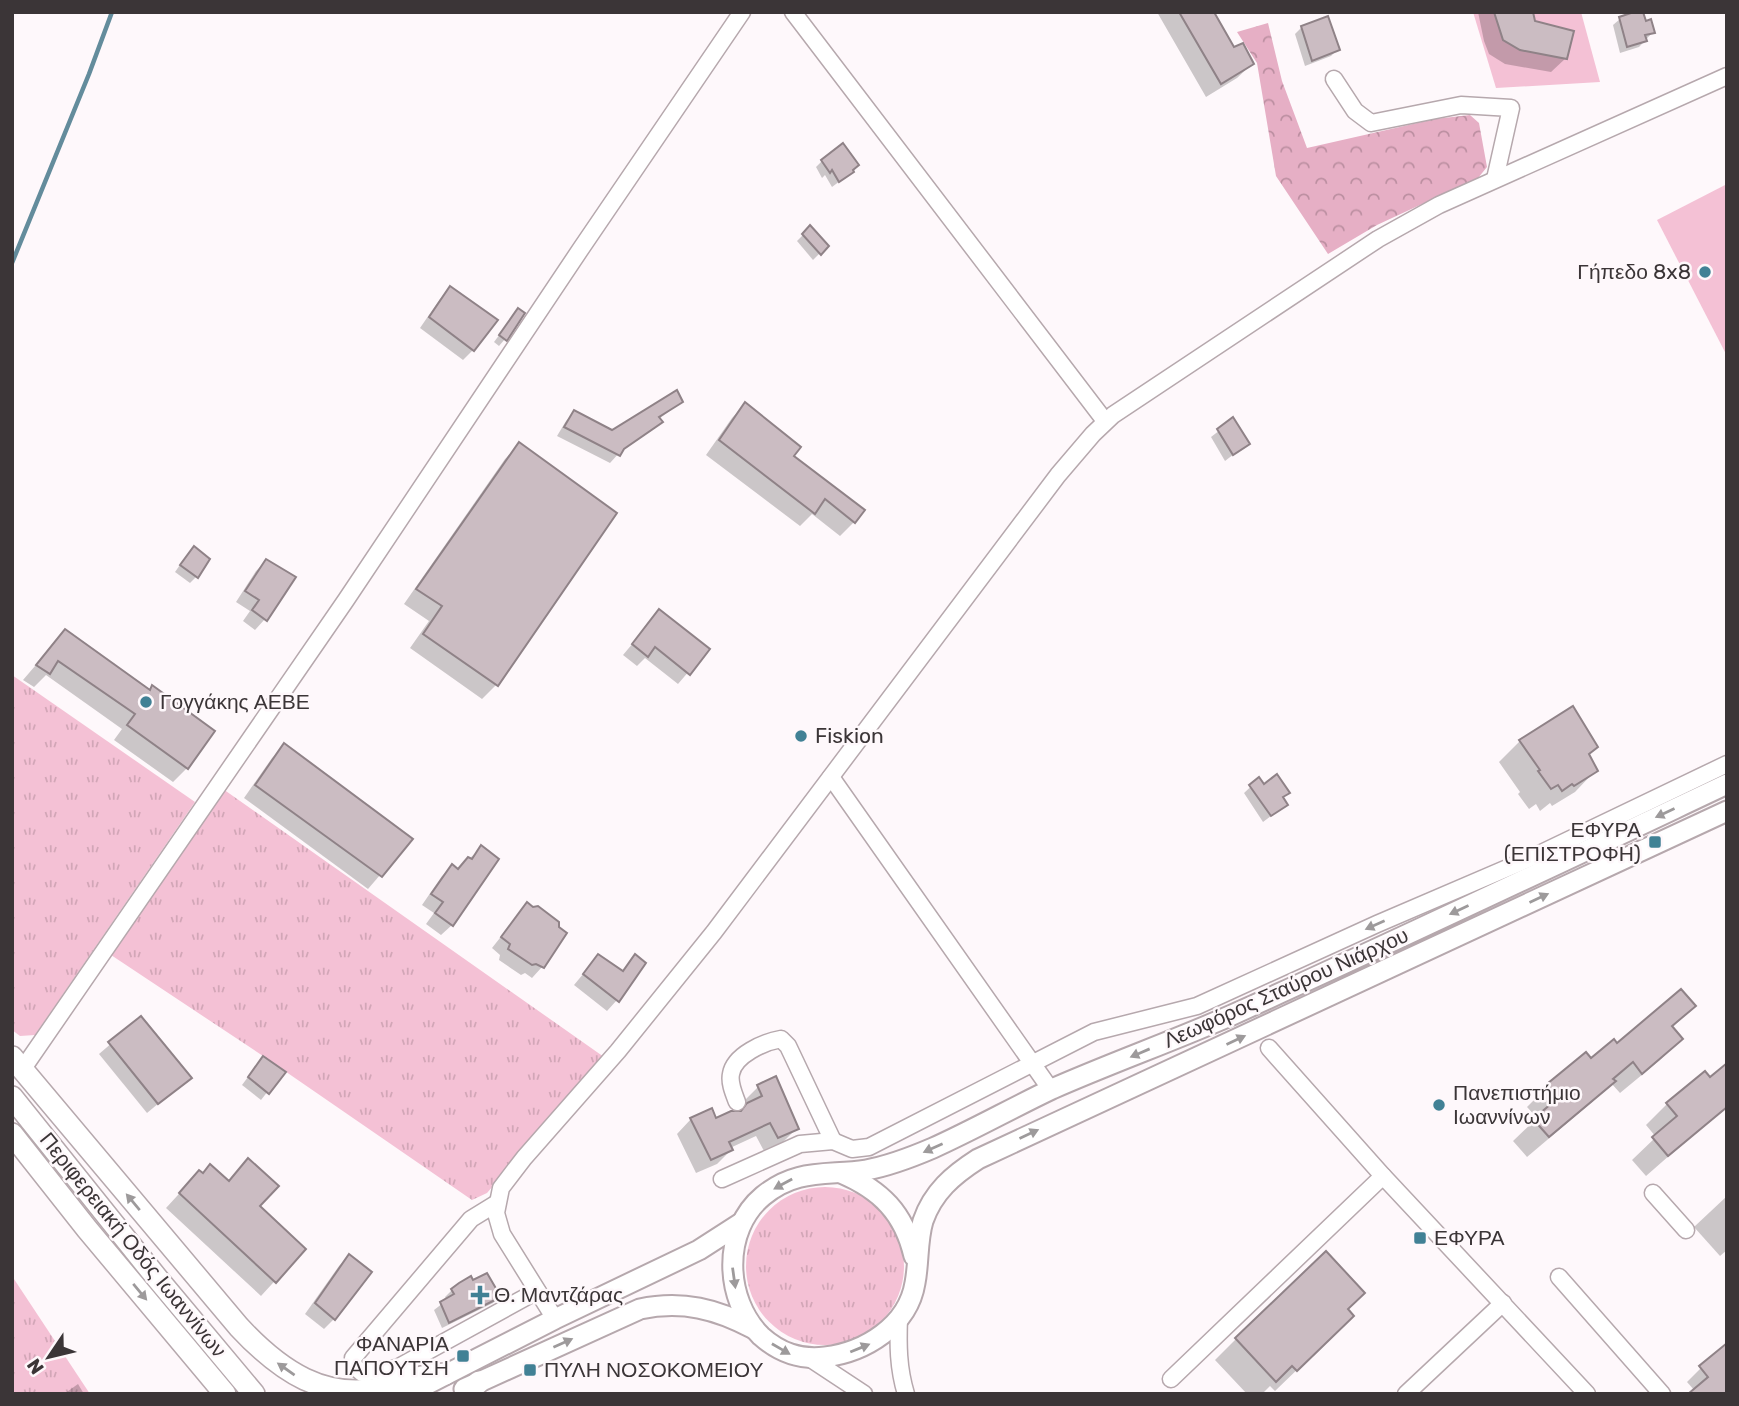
<svg xmlns="http://www.w3.org/2000/svg" width="1739" height="1406" font-family="Rubik,sans-serif">
<style>
.grass{fill:url(#grass-tufts)}
.forest{fill:url(#forest-crowns)}
.pitch{fill:#f4c1d5}
.shadow{fill:#0003}
.lines{fill:none;stroke-linecap:round;stroke-linejoin:round}
.stream{stroke:#638c9c;stroke-width:4.5}
.building{fill:#cbbcc2;stroke:#8f8287;stroke-width:2}
.minor-casing{stroke:#b6a8ad;stroke-width:19}
.major-casing{stroke:#b6a8ad;stroke-width:23}
.highway-casing{stroke:#b6a8ad;stroke-width:24}
.minor{stroke:#fff;stroke-width:16}
.major{stroke:#fff;stroke-width:19}
.highway{stroke:#fff;stroke-width:21}
.oneway{fill:#9d9a9b}
.poi-dot{fill:#418195;stroke:#fef8fb;stroke-width:2.5}
.labels{text-anchor:middle;stroke-width:5;stroke-linejoin:round;paint-order:stroke}
.poi-label{font-size:21px;fill:#3b3537;stroke:#fef8fb;text-anchor:start}
.street-label{font-size:21px;fill:#3b3537;stroke:#fef8fb}
</style>
<defs>
<pattern id="grass-tufts" width="24" height="20" patternUnits="userSpaceOnUse" patternTransform="scale(1.75)"><rect width="24" height="20" fill="#f4c1d5"/><path d="M3 7l-1-3M5 7V3M7 7l1-3M15 17l-1-3M17 17v-4M19 17l1-3" fill="none" stroke="#d2a6b7"/></pattern>
<pattern id="forest-crowns" width="20" height="18" patternUnits="userSpaceOnUse" patternTransform="scale(1.75)"><rect width="20" height="18" fill="#e6afc5"/><path d="M2 6a3 3 0 1 1 6 0M12 15a3 3 0 1 1 6 0" fill="none" stroke="#bc8fa1"/></pattern>
</defs>
<rect width="100%" height="100%" fill="#fef8fb"/>
<g class="grass">
<polygon points="12,675 195,802 35,1035 20,1036 12,1030"/>
<polygon points="223,789 604,1057 487,1193 472,1200 263,1056 111,955"/>
<circle cx="825" cy="1266" r="79"/>
<polygon points="12,1276 90,1394 12,1394"/>
</g>
<polygon class="forest" points="1268,23 1282,81 1307,148 1435,119 1470,115 1479,123 1487,167 1478,178 1377,225 1328,254 1276,176 1257,63 1237,32"/>
<g class="pitch">
<polygon points="1473,12 1581,12 1600,82 1496,88"/>
<polygon points="1727,184 1727,356 1657,220"/>
</g>
<g class="shadow">
<polygon points="1157,12 1212,12 1233,50 1252,64 1237,78 1206,97"/>
<polygon points="1478,12 1532,12 1534,22 1566,58 1551,72 1505,64 1489,54 1484,41"/>
<polygon points="1620,19 1645,24 1653,32 1639,47 1620,53 1613,25"/>
<polygon points="1302,27 1338,49 1331,56 1305,66 1295,34"/>
<polygon points="822,161 851,171 852,172 832,187 825,175 822,178 816,167"/>
<polygon points="810,228 827,246 813,260 797,241"/>
<polygon points="451,288 473,350 463,360 420,328 440,299"/>
<polygon points="518,310 505,339 499,346 494,342"/>
<polygon points="681,402 659,419 660,422 652,430 620,452 610,463 557,436 566,421 574,412 612,432"/>
<polygon points="745,404 854,522 840,536 812,514 800,526 706,455 732,418"/>
<polygon points="1233,420 1247,444 1225,461 1211,437"/>
<polygon points="519,445 614,513 496,685 482,699 410,648 429,621 404,604 505,459"/>
<polygon points="187,555 196,577 190,583 175,572"/>
<polygon points="266,561 265,619 255,630 243,621 250,611 236,602 256,571"/>
<polygon points="659,612 708,649 678,684 645,658 637,666 623,655"/>
<polygon points="65,631 148,691 152,688 187,768 173,782 114,740 122,729 46,675 34,687 23,680"/>
<polygon points="1520,741 1587,755 1596,770 1575,792 1552,806 1550,803 1540,811 1536,804 1529,809 1518,794 1520,792 1499,762"/>
<polygon points="285,746 411,839 368,889 244,798 272,758"/>
<polygon points="1259,779 1263,786 1288,793 1282,799 1286,805 1263,822 1244,793"/>
<polygon points="481,848 497,859 452,925 441,935 426,924 434,913 422,905 442,876 452,866 457,870"/>
<polygon points="527,904 565,933 542,967 532,978 525,973 521,975 499,960 500,955 492,948"/>
<polygon points="598,956 621,972 636,956 617,1000 607,1011 574,985"/>
<polygon points="1694,1006 1672,1028 1681,1039 1660,1060 1620,1093 1611,1083 1592,1102 1527,1157 1513,1141 1537,1118 1527,1107 1548,1086 1617,1045"/>
<polygon points="141,1018 189,1078 147,1113 99,1054"/>
<polygon points="257,1065 283,1072 261,1100 242,1085"/>
<polygon points="776,1079 797,1128 783,1142 764,1151 756,1136 730,1148 731,1150 717,1164 696,1173 677,1134 691,1119 716,1120 739,1113 746,1106 744,1101 758,1087"/>
<polygon points="1709,1079 1727,1105 1646,1176 1632,1160 1656,1137 1646,1125 1667,1104"/>
<polygon points="199,1172 228,1182 234,1174 257,1206 304,1249 261,1296 166,1208"/>
<polygon points="1727,1196 1727,1250 1720,1256 1694,1227"/>
<polygon points="349,1256 334,1319 324,1329 305,1314 339,1266"/>
<polygon points="472,1282 499,1297 493,1303 442,1328 434,1310 447,1300 445,1297 452,1290"/>
<polygon points="1346,1310 1331,1337 1275,1391 1270,1386 1262,1394 1247,1394 1215,1360 1236,1339"/>
<polygon points="1701,1368 1727,1394 1695,1391 1687,1382"/>
<polygon points="78,1384 84,1394 64,1394"/>
</g>
<g class="lines">
<polyline class="stream" points="12,263 89,74 112,12"/>
</g>
<g class="building">
<polygon points="1179,12 1214,12 1234,47 1243,43 1254,64 1221,84"/>
<polygon points="1494,12 1533,12 1535,21 1574,31 1567,59 1520,50 1503,40"/>
<polygon points="1634,12 1643,12 1646,21 1651,19 1655,33 1645,35 1647,41 1627,47 1619,17"/>
<polygon points="1328,16 1340,50 1312,61 1301,26"/>
<polygon points="843,143 859,165 853,170 854,172 839,182 832,170 830,173 821,160"/>
<polygon points="810,225 829,246 821,255 802,234"/>
<polygon points="450,286 498,320 474,351 429,317"/>
<polygon points="518,308 525,313 507,341 499,335"/>
<polygon points="677,390 683,402 659,417 663,422 624,449 620,456 564,427 574,410 612,430"/>
<polygon points="745,402 801,447 794,456 865,510 855,523 825,499 815,514 719,440"/>
<polygon points="1233,417 1250,444 1233,455 1217,429"/>
<polygon points="519,442 617,513 498,686 423,634 442,606 416,589"/>
<polygon points="194,546 210,559 198,578 180,565"/>
<polygon points="266,559 296,577 267,621 252,610 259,600 245,591"/>
<polygon points="659,609 710,649 690,675 655,647 648,657 632,644"/>
<polygon points="65,629 150,690 152,685 215,731 188,769 127,725 135,714 58,661 50,674 36,665"/>
<polygon points="1573,706 1598,747 1589,754 1598,771 1574,786 1572,784 1562,791 1558,785 1551,789 1538,771 1540,770 1519,740"/>
<polygon points="284,743 413,839 382,877 255,785"/>
<polygon points="1277,774 1290,793 1283,797 1288,805 1271,816 1249,785 1259,777 1264,784"/>
<polygon points="481,845 499,859 453,926 435,913 443,902 431,894 452,864 458,869 468,857 472,859"/>
<polygon points="527,902 533,907 538,906 559,922 559,927 567,933 544,968 536,964 532,965 508,949 510,944 501,937"/>
<polygon points="598,954 623,971 635,954 646,963 619,1002 583,974"/>
<polygon points="1681,989 1696,1006 1672,1026 1683,1039 1642,1074 1633,1062 1613,1079 1616,1081 1549,1137 1533,1119 1558,1098 1547,1084 1586,1052 1591,1058 1614,1039 1617,1043"/>
<polygon points="141,1016 192,1078 158,1104 108,1042"/>
<polygon points="263,1056 286,1072 269,1094 248,1077"/>
<polygon points="1727,1063 1727,1107 1668,1156 1652,1137 1677,1116 1666,1103 1705,1071 1710,1077"/>
<polygon points="776,1076 799,1129 778,1138 770,1123 729,1142 733,1150 711,1160 690,1118 712,1108 716,1118 731,1111 741,1111 747,1103 762,1096 757,1085"/>
<polygon points="248,1158 279,1186 260,1206 306,1249 276,1283 179,1193 199,1170 203,1173 210,1164 229,1181"/>
<polygon points="1326,1251 1365,1293 1348,1309 1354,1316 1297,1371 1292,1366 1276,1382 1235,1338"/>
<polygon points="349,1254 372,1272 335,1320 315,1303"/>
<polygon points="487,1273 501,1297 449,1323 440,1302 454,1294 451,1289 459,1283 471,1276 473,1280"/>
<polygon points="1727,1343 1727,1394 1688,1394 1708,1377 1699,1366"/>
</g>
<g class="lines">
<g class="minor-casing">
<g id="minor">
<polyline points="793,12 1105,421"/>
<polyline points="1334,79 1355,111 1371,123 1461,105 1511,108 1495,179"/>
<polyline points="831,777 1051,1090"/>
<polyline points="1269,1048 1383,1176 1587,1394"/>
<polyline points="22,1070 346,600 580,250 742,12"/>
<path d="M737,1102C734,1094 729,1083 731,1074C734,1055 764,1042 781,1039L788,1046L833,1141"/>
<polyline points="722,1179 800,1144 833,1141 852,1149 869,1147 1094,1032 1197,1006 1377,924 1533,857 1727,764"/>
<polyline points="1653,1193 1686,1230"/>
<polyline points="497,1203 471,1219 353,1358 354,1366 362,1373 397,1368 537,1291"/>
<polyline points="1559,1277 1662,1394"/>
<path d="M899,1317C898,1344 898,1368 906,1394"/>
<polyline points="555,1319 502,1234 496,1213 501,1188 524,1158 618,1051 714,932 1058,475 1093,434 1113,415 1378,239 1439,205 1727,76"/>
<polyline points="811,1359 864,1394"/>
<polyline points="1171,1379 1383,1176"/>
<polyline points="1406,1394 1503,1303"/>
</g>
</g>
<g class="major-casing">
<g id="major">
<path d="M1727,784C1562,862 1398,940 1232,1015C1173,1041 1111,1063 1052,1089C1012,1108 973,1130 933,1148C912,1157 889,1166 866,1170C827,1176 797,1168 763,1196C722,1230 724,1299 761,1336C780,1353 800,1360 825,1357C865,1352 908,1326 915,1283C919,1263 917,1241 923,1221C933,1192 953,1175 978,1159L1727,811"/>
<path d="M841,1173C881,1190 904,1213 914,1256"/>
<path d="M464,1389L640,1309C682,1300 717,1309 754,1329"/>
<polyline points="408,1394 555,1319 699,1250 741,1223"/>
</g>
</g>
<g class="highway-casing">
<g id="highway">
<path d="M12,1057L239,1327C279,1370 325,1403 387,1387C408,1382 424,1374 445,1374"/>
<polyline points="12,1097 157,1278 254,1394"/>
<polyline points="12,1134 87,1229 225,1394"/>
<polyline points="465,1394 479,1382"/>
</g>
</g>
<use href="#minor" class="minor"/>
<use href="#major" class="major"/>
<use href="#highway" class="highway"/>
</g>
<defs><path id="oneway-solid" d="M-6-.8H1V-3.2L6.5 0L1 3.2V.8H-6Z" transform="scale(1.75)"/></defs>
<g class="oneway">
<use href="#oneway-solid" transform="translate(1665 813) rotate(155)"/>
<use href="#oneway-solid" transform="translate(1539 898) rotate(-25)"/>
<use href="#oneway-solid" transform="translate(1459 910) rotate(155)"/>
<use href="#oneway-solid" transform="translate(1375 925) rotate(156)"/>
<use href="#oneway-solid" transform="translate(1236 1040) rotate(-25)"/>
<use href="#oneway-solid" transform="translate(1140 1053) rotate(157)"/>
<use href="#oneway-solid" transform="translate(1029 1134) rotate(-25)"/>
<use href="#oneway-solid" transform="translate(933 1148) rotate(156)"/>
<use href="#oneway-solid" transform="translate(783 1184) rotate(151)"/>
<use href="#oneway-solid" transform="translate(133 1202) rotate(-130)"/>
<use href="#oneway-solid" transform="translate(734 1278) rotate(82)"/>
<use href="#oneway-solid" transform="translate(140 1292) rotate(50)"/>
<use href="#oneway-solid" transform="translate(563 1343) rotate(-24)"/>
<use href="#oneway-solid" transform="translate(860 1348) rotate(-22)"/>
<use href="#oneway-solid" transform="translate(781 1349) rotate(30)"/>
<use href="#oneway-solid" transform="translate(286 1369) rotate(-145)"/>
</g>
<g class="poi-dot">
<circle cx="1705" cy="272" r="7"/>
<circle cx="146" cy="702" r="7"/>
<circle cx="801" cy="736" r="7"/>
<rect x="1648" y="835" width="14" height="14" rx="3.5"/>
<circle cx="1439" cy="1105" r="7"/>
<rect x="1413" y="1231" width="14" height="14" rx="3.5"/>
<path d="M476.5 1284.5h7v7h7v7h-7v7h-7v-7h-7v-7h7z"/>
<rect x="456" y="1349" width="14" height="14" rx="3.5"/>
<rect x="523" y="1363" width="14" height="14" rx="3.5"/>
</g>
<g class="labels">
<g class="poi-label">
<text x="1691" y="279" text-anchor="end">Γήπεδο 8x8</text>
<text x="160" y="709">Γογγάκης ΑΕΒΕ</text>
<text x="815" y="743">Fiskion</text>
<text x="1641" y="837" text-anchor="end">ΕΦΥΡΑ<tspan x="1641" dy="24">(ΕΠΙΣΤΡΟΦΗ)</tspan></text>
<text x="1453" y="1100">Πανεπιστήμιο<tspan x="1453" dy="24">Ιωαννίνων</tspan></text>
<text x="1434" y="1245">ΕΦΥΡΑ</text>
<text x="494" y="1302">Θ. Μαντζάρας</text>
<text x="449" y="1351" text-anchor="end">ΦΑΝΑΡΙΑ<tspan x="449" dy="24">ΠΑΠΟΥΤΣΗ</tspan></text>
<text x="544" y="1377">ΠΥΛΗ ΝΟΣΟΚΟΜΕΙΟΥ</text>
</g>
<g class="street-label">
<text transform="translate(1286 988) rotate(-24)" y="7">Λεωφόρος Σταύρου Νιάρχου</text>
<text transform="translate(133 1245) rotate(51)" y="7">Περιφερειακή Οδός Ιωαννίνων</text>
</g>
</g>
<rect width="1739" height="1406" fill="none" stroke="#3b3537" stroke-width="28"/>
<g transform="translate(49 1357) rotate(235)" stroke="#fef8fb" stroke-width="5" paint-order="stroke">
<path d="M0-5L12 26L0 18L-12 26Z" fill="#3b3537"/>
<text y="-10" font-size="19" font-weight="bold" text-anchor="middle" fill="#3b3537">N</text>
</g>
</svg>
